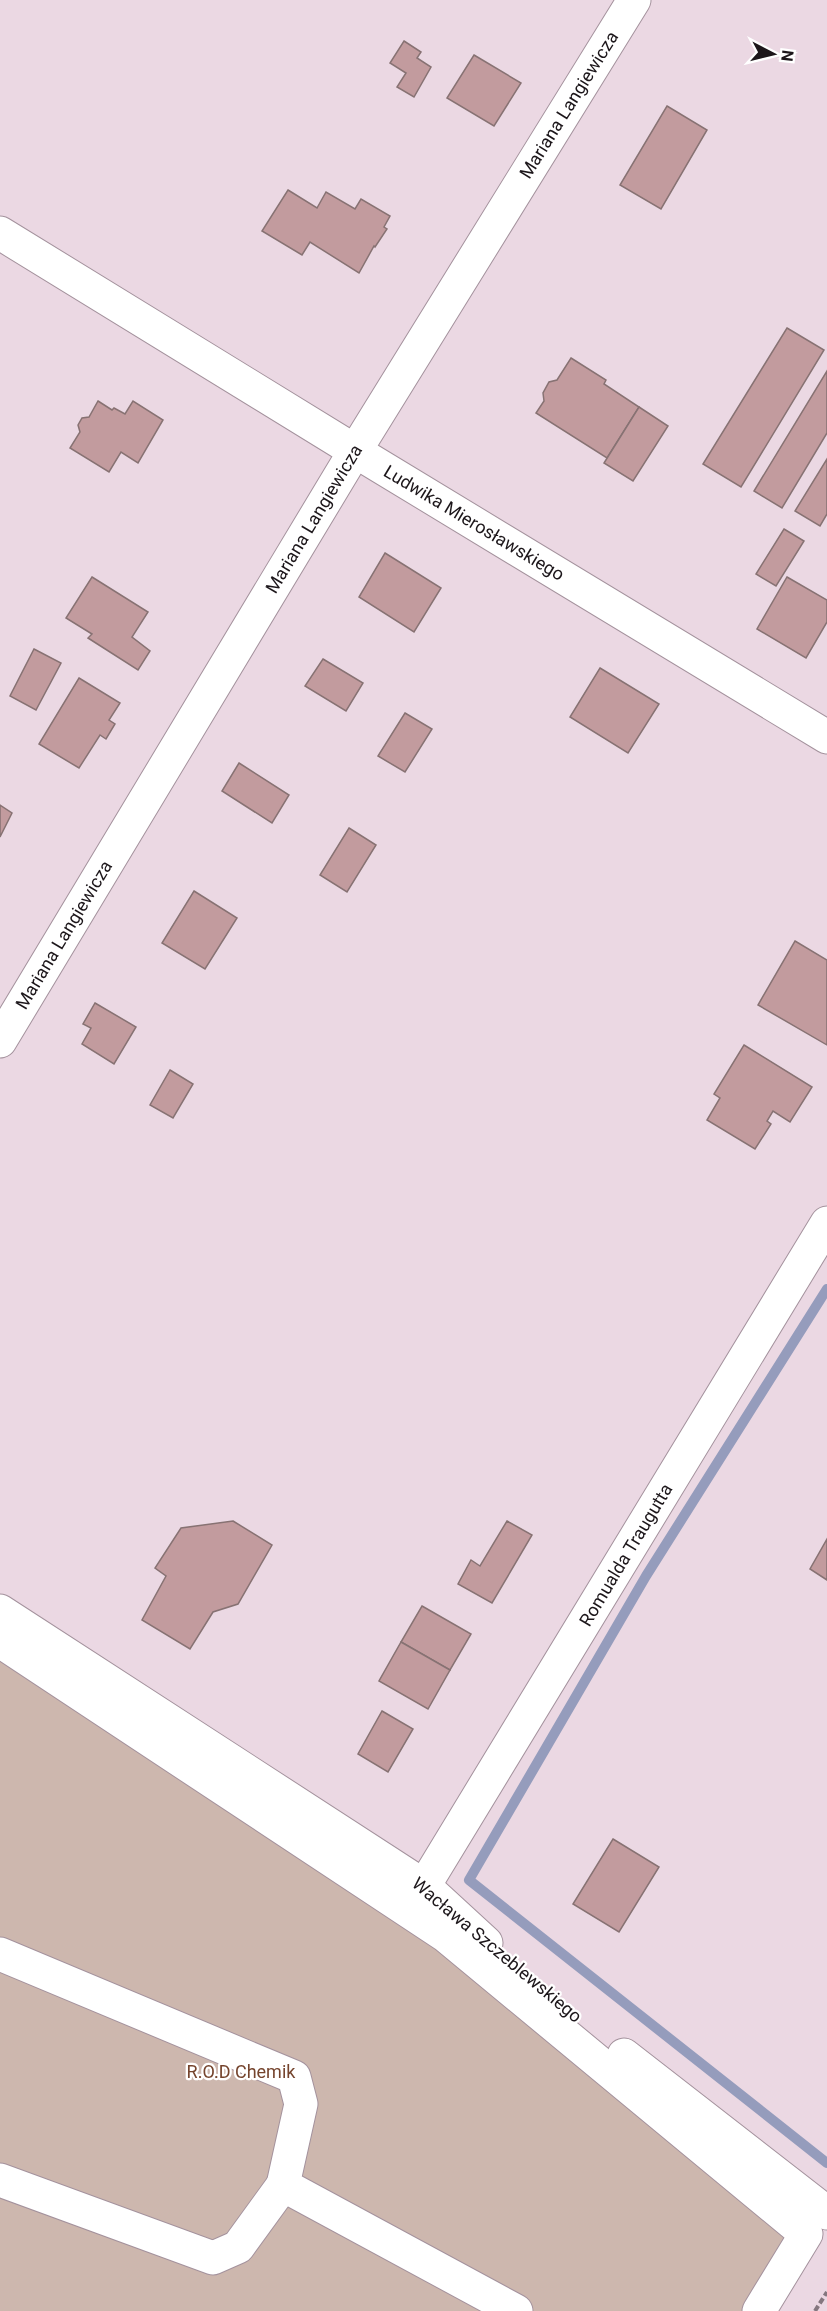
<svg xmlns="http://www.w3.org/2000/svg" width="827" height="2311" font-family="Roboto,sans-serif">
<style>
.green{fill:#cdb7ae}
.lines{fill:none;stroke-linecap:round;stroke-linejoin:round}
.stream{stroke:#959cbc;stroke-width:10}
.building{fill:#c29b9e;stroke:#877273;stroke-width:1.5}
.minor-casing{stroke:#a4929d;stroke-width:35}
.path{stroke:#84777f;stroke-width:4;stroke-dasharray:6 3;stroke-linecap:butt}
.minor{stroke:#fff;stroke-width:33}
.labels{text-anchor:middle;stroke-width:4.5;stroke-linejoin:round;paint-order:stroke}
.street-label{font-size:18px;fill:#1c161a;stroke:#fff}
.park-label{font-size:18px;fill:#75442d;stroke:#fff}
</style>
<rect width="100%" height="100%" fill="#ebd8e3"/>
<polygon class="green" points="0,1622 819,2234 772,2311 0,2311"/>
<g class="lines">
<polyline class="stream" points="827,1289 646,1576 469,1880 827,2163"/>
</g>
<g class="building">
<polygon points="404,41 421,52 417,58 431,67 414,97 397,87 406,73 390,63"/>
<polygon points="474,55 521,83 494,126 447,98"/>
<polygon points="667,106 707,130 661,209 620,185"/>
<polygon points="288,190 317,208 326,192 355,209 361,199 390,216 384,227 387,229 375,247 374,246 359,273 310,242 302,255 262,231"/>
<polygon points="787,328 824,350 741,487 703,464"/>
<polygon points="571,358 606,380 604,384 639,407 607,458 536,413 544,401 543,393 549,382 557,380"/>
<polygon points="827,371 827,433 782,508 754,491"/>
<polygon points="98,401 112,410 114,408 125,414 133,401 163,420 138,463 121,452 109,472 70,448 80,432 78,425 82,418 89,417"/>
<polygon points="639,407 668,426 633,481 604,463"/>
<polygon points="827,459 827,514 820,526 795,511"/>
<polygon points="784,529 804,541 776,586 756,574"/>
<polygon points="385,553 441,588 414,632 359,597"/>
<polygon points="92,577 148,612 132,637 150,651 138,670 88,638 92,634 66,618"/>
<polygon points="787,577 827,600 827,622 806,658 757,629"/>
<polygon points="34,649 61,663 36,710 10,696"/>
<polygon points="323,659 363,683 346,711 305,686"/>
<polygon points="600,668 659,704 628,753 570,717"/>
<polygon points="79,678 120,703 109,720 115,724 106,739 100,735 79,768 39,744"/>
<polygon points="405,713 432,729 405,772 378,756"/>
<polygon points="239,763 289,795 272,823 222,791"/>
<polygon points="0,805 12,813 0,837"/>
<polygon points="349,828 376,845 347,892 320,875"/>
<polygon points="194,891 237,918 205,969 162,943"/>
<polygon points="795,941 827,960 827,1045 758,1005"/>
<polygon points="95,1003 136,1027 114,1064 82,1044 91,1028 83,1024"/>
<polygon points="744,1045 812,1087 790,1122 773,1111 767,1121 771,1124 755,1149 707,1120 720,1098 714,1094"/>
<polygon points="170,1070 193,1084 173,1118 150,1105"/>
<polygon points="233,1521 272,1545 238,1604 213,1612 190,1649 142,1620 166,1576 155,1568 181,1528"/>
<polygon points="507,1521 532,1535 492,1603 458,1584 471,1560 480,1566"/>
<polygon points="827,1539 827,1580 810,1569"/>
<polygon points="422,1606 471,1634 450,1670 401,1642"/>
<polygon points="401,1642 450,1670 428,1709 379,1681"/>
<polygon points="382,1711 413,1729 388,1772 358,1754"/>
<polygon points="613,1839 659,1867 619,1932 573,1904"/>
</g>
<g class="lines">
<g class="minor-casing">
<g id="minor">
<polyline points="0,233 355,451 827,737"/>
<polyline points="0,1041 355,451 634,0"/>
<polyline points="0,1611 424,1886 486,1943"/>
<polyline points="0,1641 446,1936 806,2234 759,2311"/>
<polyline points="424,1886 827,1223"/>
<polyline points="0,1954 294,2077 301,2104 283,2185 516,2311"/>
<polyline points="624,2055 827,2213"/>
<polyline points="0,2180 213,2258 238,2247 283,2185"/>
</g>
</g>
<polyline class="path" points="815,2311 827,2292"/>
<use href="#minor" class="minor"/>
</g>
<g class="labels">
<g class="street-label">
<text transform="translate(569 105) rotate(-58)" y="6">Mariana Langiewicza</text>
<text transform="translate(314 519) rotate(-59)" y="6">Mariana Langiewicza</text>
<text transform="translate(474 523) rotate(31)" y="6">Ludwika Mierosławskiego</text>
<text transform="translate(64 935) rotate(-59)" y="6">Mariana Langiewicza</text>
<text transform="translate(626 1555) rotate(-59)" y="6">Romualda Traugutta</text>
<text transform="translate(497 1950) rotate(40)" y="6">Wacława Szczeblewskiego</text>
</g>
<g class="park-label">
<text x="241" y="2078">R.O.D Chemik</text>
</g>
</g>
<g transform="translate(773 54) rotate(97)" stroke="#ffffff" stroke-width="4.5" paint-order="stroke">
<path d="M0-4.5L10 22L0 15L-10 22Z" fill="#1c161a"/>
<text y="-9" font-size="16" font-weight="bold" text-anchor="middle" fill="#1c161a">N</text>
</g>
</svg>
